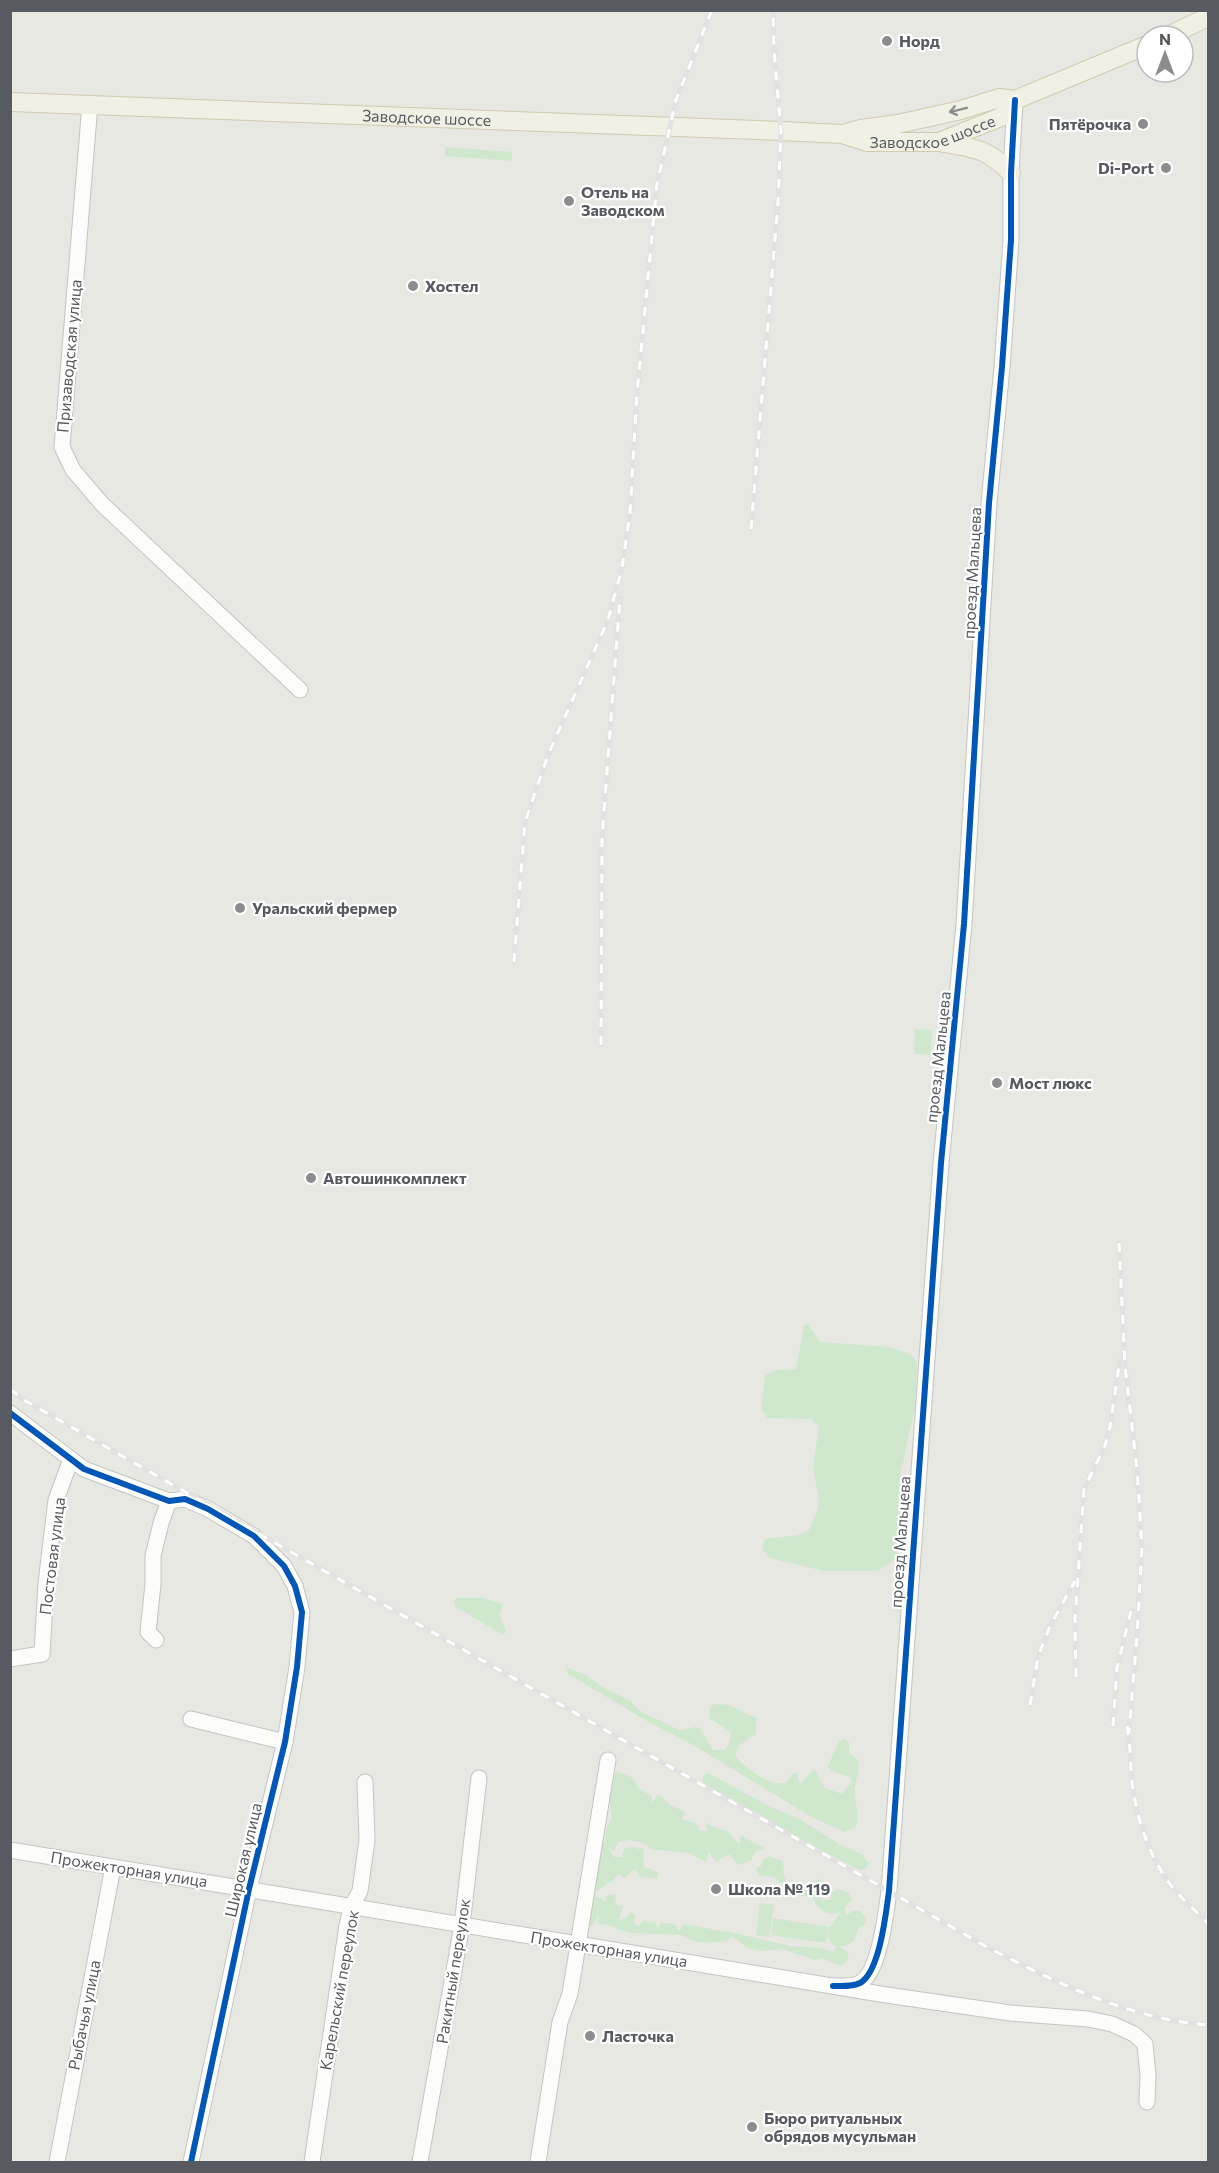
<svg xmlns="http://www.w3.org/2000/svg" width="1219" height="2173" font-family="Commissioner,sans-serif">
<style>
.green{fill:#cee7cd}
.lines{fill:none;stroke-linecap:round;stroke-linejoin:round}
.minor-casing{stroke:#c4c4c3;stroke-width:17}
.major-casing{stroke:#d2cbae;stroke-width:20}
.minor{stroke:#fcfcfb;stroke-width:15}
.major{stroke:#f1f0e5;stroke-width:18}
.rail-casing{stroke:#e1e2e1;stroke-width:5}
.rail{stroke:#fff;stroke-width:3;stroke-dasharray:9;stroke-linecap:butt}
.cycleway-casing{stroke:#fff;stroke-width:10}
.cycleway{stroke:#0057b8;stroke-width:6}
.oneway{stroke:#8d8f8f}
.poi-dot{fill:#8a8c8e;stroke:#fff;stroke-width:2}
.labels{text-anchor:middle;stroke-width:4.5;stroke-linejoin:round;paint-order:stroke}
.poi-label{font-size:16px;font-weight:bold;fill:#575b61;stroke:#fff;text-anchor:start}
.street-label{font-size:16px;fill:#575b61;stroke:#fff}
</style>
<rect width="100%" height="100%" fill="#e8e8e2"/>
<g class="green">
<polygon points="445,147 512,152 512,161 445,156"/>
<polygon points="915,1029 932,1030 931,1055 914,1054"/>
<polygon points="808,1324 820,1342 889,1347 910,1354 917,1362 915,1406 901,1472 901,1539 895,1560 877,1571 824,1571 769,1558 762,1549 765,1539 799,1535 809,1530 817,1511 819,1500 813,1468 819,1426 811,1419 767,1418 761,1408 765,1376 774,1370 796,1369 804,1326"/>
<polygon points="456,1598 482,1598 503,1604 500,1615 506,1631 503,1635 456,1607 454,1602"/>
<path d="M567,1668L584,1674L603,1687L630,1701L642,1712L679,1730L696,1727L701,1729L713,1750H724L728,1746L731,1735L728,1730L709,1718L710,1707L715,1704L729,1705L756,1718V1734L738,1746L735,1756C749,1769 766,1786 786,1783L792,1774L797,1773L800,1784L814,1769L825,1788L842,1794L852,1782L850,1777L830,1771L828,1766L839,1741L844,1739L849,1742V1753L858,1760C861,1770 855,1779 855,1789C854,1805 861,1812 855,1828L844,1832L810,1816L693,1745L647,1721L568,1674Z"/>
<path d="M616,1771L631,1777L639,1788L652,1797V1804L658,1794L671,1805L685,1812L682,1819L696,1824L700,1831H707L705,1823L730,1833L733,1839L740,1844L741,1836L764,1848L754,1853L751,1861L738,1865L729,1854L716,1862L709,1852L706,1862L689,1853L650,1849L644,1843L629,1840L618,1842L614,1851L607,1846L614,1857H622L624,1849L632,1847L639,1849L643,1847L644,1867L658,1872L657,1879L641,1877L635,1869L624,1878L619,1874L612,1881L595,1892V1897H600L605,1902L606,1896L615,1894L616,1905L623,1906L619,1920L626,1918L630,1912L635,1914L634,1924L639,1926L645,1919L649,1923L655,1922L658,1929L660,1924C669,1922 674,1923 679,1931L683,1924L734,1933L790,1946L821,1948L833,1952L837,1946L833,1945L828,1937L830,1927L840,1913C824,1916 819,1910 812,1897L802,1896L790,1891L774,1877L758,1875L756,1868L761,1866L763,1860L769,1856L783,1861L784,1875L787,1884L792,1886L797,1883L812,1889V1881L820,1879L824,1886L817,1895L824,1900H831V1893L837,1889L848,1892L852,1900L845,1907L846,1915L853,1911H860L866,1918L864,1925L858,1929L854,1941L845,1946H838L847,1951L849,1958L842,1966L834,1964L822,1958L815,1960L781,1949L763,1951L748,1948L731,1936L727,1941C712,1943 694,1945 682,1935L629,1933L608,1925L598,1924L599,1915L592,1926L584,1925L600,1839L605,1844L607,1827L612,1818L609,1801Z"/>
<polygon points="708,1773 771,1807 801,1820 841,1845 862,1854 868,1863 866,1868 861,1870 856,1868 796,1838 764,1817 720,1794 705,1785 702,1780 704,1775"/>
<polygon points="760,1903 774,1905 769,1937 756,1935"/>
<polygon points="773,1918 829,1927 826,1943 771,1935"/>
</g>
<g class="lines">
<g class="minor-casing">
<g id="minor">
<polyline points="90,104 62,447 73,470 102,504 300,690"/>
<polyline points="10,1413 84,1469 169,1501 185,1499 208,1509 254,1536 284,1566 295,1586 302,1612 297,1667 285,1742 249,1889 191,2162"/>
<polyline points="156,1640 148,1632 153,1584 153,1556 161,1523 169,1501"/>
<polyline points="10,1659 42,1654 46,1583 56,1500 71,1459"/>
<polyline points="191,1719 285,1742"/>
<polyline points="10,1850 880,1994 1010,2013 1088,2019 1112,2024 1134,2034 1145,2044 1148,2076 1147,2102"/>
<path d="M833,1986C841,1986 852,1987 860,1983C880,1972 886,1912 889,1891L941,1163L964,924L989,503L1002,367L1011,240V173L1015,100"/>
<polyline points="57,2162 113,1867"/>
<polyline points="312,2162 347,1925 352,1906 360,1891 367,1840 365,1782"/>
<polyline points="420,2162 462,1925 479,1778"/>
<polyline points="538,2162 560,2022 570,1994 608,1760"/>
</g>
</g>
<g class="major-casing">
<g id="major">
<polyline points="1168,36 1208,17"/>
<path id="s1" d="M10,102L781,131L842,134L867,142H939L1001,117L1015,100L1147,45"/>
<polyline points="843,134 861,129 898,124 961,110 999,98 1015,100"/>
<path d="M939,142C975,149 984,146 1011,173"/>
</g>
</g>
<use href="#minor" class="minor"/>
<use href="#major" class="major"/>
<g class="rail-casing">
<g id="rail">
<polyline points="1208,10 1208,11"/>
<polyline points="751,529 778,203 781,131 774,50 773,10"/>
<polyline points="514,962 525,822 548,755 608,620 622,568 630,513 637,393 657,184 676,100 712,10"/>
<polyline points="601,1045 602,838 620,598"/>
<polyline points="1119,1243 1125,1366 1137,1469 1142,1547 1137,1635 1129,1732"/>
<path d="M10,1389L24,1400C344,1583 665,1763 985,1946C1055,1982 1129,2019 1208,2025"/>
<polyline points="1076,1677 1075,1620 1084,1489 1105,1446 1110,1427 1120,1359"/>
<polyline points="1030,1705 1038,1657 1050,1626 1075,1581"/>
<polyline points="1113,1726 1117,1668 1131,1611"/>
<path d="M1127,1726C1132,1748 1129,1772 1134,1795C1140,1831 1156,1872 1182,1898C1190,1907 1200,1914 1208,1924"/>
</g>
</g>
<use href="#rail" class="rail"/>
<g class="cycleway-casing">
<g id="cycleway">
<polyline points="10,1413 84,1469 169,1501 185,1499 208,1509 254,1536 284,1566 295,1586 302,1612 297,1667 285,1742 249,1889 191,2162"/>
<path d="M833,1986C841,1986 852,1987 860,1983C880,1972 886,1912 889,1891L941,1163L964,924L989,503L1002,367L1011,240V173L1015,100"/>
</g>
</g>
<use href="#cycleway" class="cycleway"/>
</g>
<defs><path id="oneway-shaft" d="M-6 0H5M1.5-3L5.5 0L1.5 3" fill="none" stroke-width="1.6" stroke-linecap="round" stroke-linejoin="round" transform="scale(1.5)"/></defs>
<use class="oneway" href="#oneway-shaft" transform="translate(958 110) rotate(166)"/>
<g class="poi-dot">
<circle cx="887" cy="41" r="6"/>
<circle cx="1143" cy="124" r="6"/>
<circle cx="1166" cy="168" r="6"/>
<circle cx="569" cy="201" r="6"/>
<circle cx="413" cy="286" r="6"/>
<circle cx="240" cy="908" r="6"/>
<circle cx="997" cy="1083" r="6"/>
<circle cx="311" cy="1178" r="6"/>
<circle cx="716" cy="1889" r="6"/>
<circle cx="590" cy="2036" r="6"/>
<circle cx="752" cy="2127" r="6"/>
</g>
<g class="labels">
<g class="poi-label">
<text x="899" y="47">Норд</text>
<text x="1131" y="130" text-anchor="end">Пятёрочка</text>
<text x="1154" y="174" text-anchor="end">Di-Port</text>
<text x="581" y="198">Отель на<tspan x="581" dy="18">Заводском</tspan></text>
<text x="425" y="292">Хостел</text>
<text x="252" y="914">Уральский фермер</text>
<text x="1009" y="1089">Мост люкс</text>
<text x="323" y="1184">Автошинкомплект</text>
<text x="728" y="1895">Школа № 119</text>
<text x="602" y="2042">Ласточка</text>
<text x="764" y="2124">Бюро ритуальных<tspan x="764" dy="18">обрядов мусульман</tspan></text>
</g>
<g class="street-label">
<text dy="6" stroke="none"><textPath href="#s1" startOffset="417">Заводское шоссе</textPath></text>
<text dy="6" stroke="none"><textPath href="#s1" startOffset="926">Заводское шоссе</textPath></text>
<text transform="translate(69 356) rotate(-85)" y="6">Призаводская улица</text>
<text transform="translate(972 573) rotate(-87)" y="6">проезд Мальцева</text>
<text transform="translate(938 1057) rotate(-84)" y="6">проезд Мальцева</text>
<text transform="translate(900 1542) rotate(-86)" y="6">проезд Мальцева</text>
<text transform="translate(52 1556) rotate(-83)" y="6">Постовая улица</text>
<text transform="translate(243 1860) rotate(-77)" y="6">Широкая улица</text>
<text transform="translate(129 1869) rotate(9)" y="6">Прожекторная улица</text>
<text transform="translate(609 1949) rotate(9)" y="6">Прожекторная улица</text>
<text transform="translate(453 1971) rotate(-81)" y="6">Ракитный переулок</text>
<text transform="translate(339 1990) rotate(-80)" y="6">Карельский переулок</text>
<text transform="translate(84 2015) rotate(-79)" y="6">Рыбачья улица</text>
</g>
</g>
<rect width="1219" height="2173" fill="none" stroke="#575b61" stroke-width="24"/>
<g transform="translate(1165 54)"><circle r="28" fill="#ffffff" stroke="#bcbdc0" stroke-width="1.5"/>
<path d="M0-4.5L10 22L0 15L-10 22Z" fill="#8a8c8e"/>
<text y="-9" font-size="16" font-weight="bold" text-anchor="middle" fill="#575b61">N</text>
</g>
</svg>
